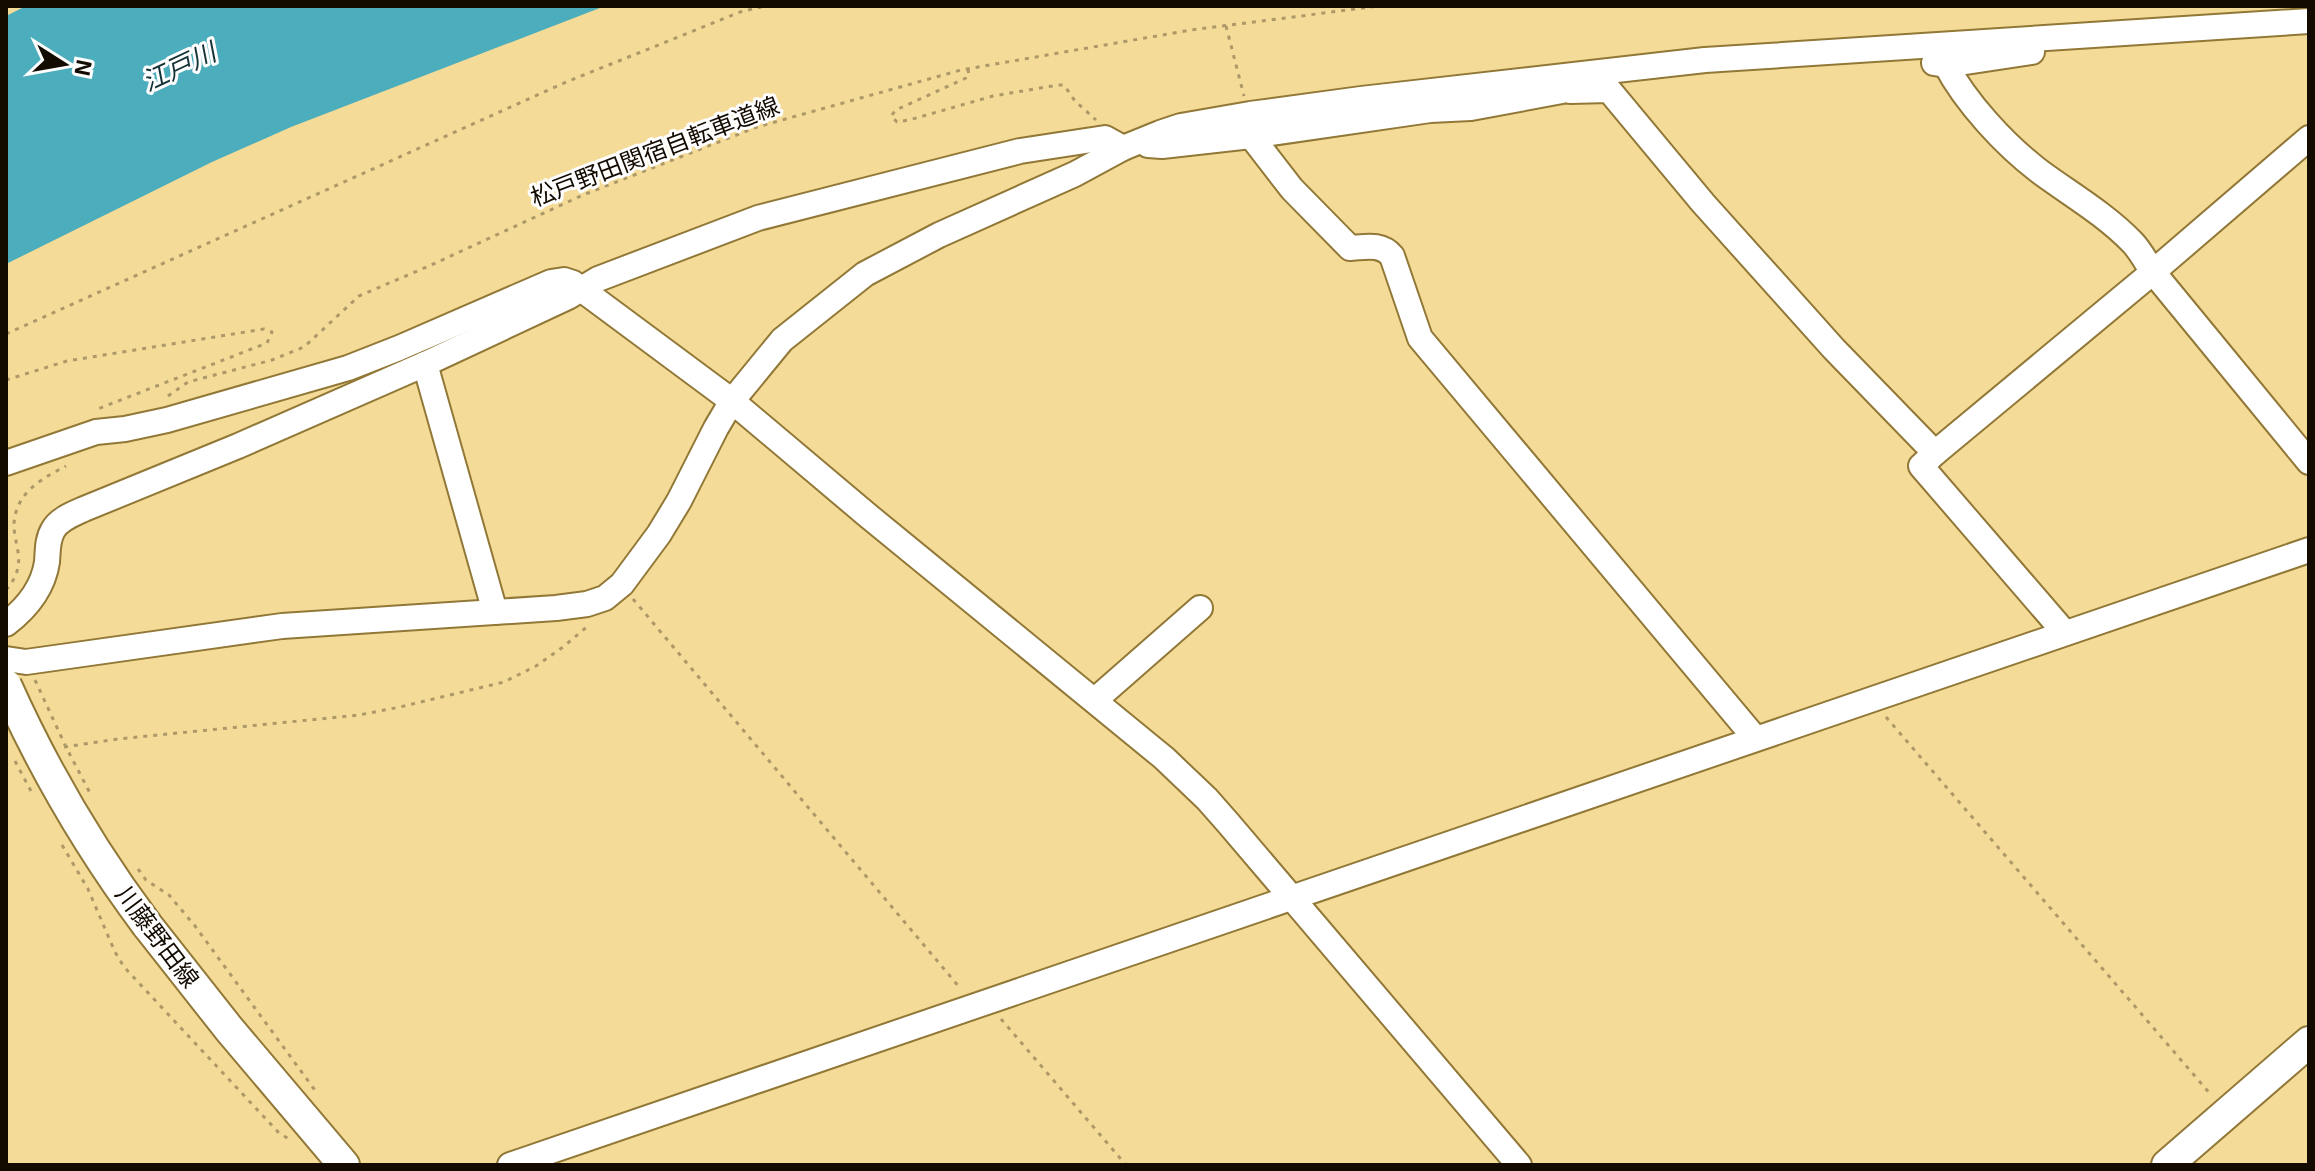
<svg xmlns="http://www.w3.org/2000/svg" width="2315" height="1171" font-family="'Exo 2','Noto Sans JP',sans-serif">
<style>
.water{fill:#4cadbc}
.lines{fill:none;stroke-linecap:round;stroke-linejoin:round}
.minor-casing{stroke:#917837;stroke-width:28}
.major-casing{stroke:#917837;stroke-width:34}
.path{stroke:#ad9868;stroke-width:3;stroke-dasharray:4 6;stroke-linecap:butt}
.minor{stroke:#fff;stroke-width:24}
.major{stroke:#fff;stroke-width:30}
.major-bridge-casing{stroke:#917837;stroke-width:34;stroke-linecap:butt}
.major-bridge{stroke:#fff;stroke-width:30}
.labels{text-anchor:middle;stroke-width:6;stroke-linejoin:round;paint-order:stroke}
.street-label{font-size:24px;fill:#130a00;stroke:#fefefe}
.water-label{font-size:26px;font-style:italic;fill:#143237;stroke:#fefefe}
</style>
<rect width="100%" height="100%" fill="#f5db98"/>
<polygon class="water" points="26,6 605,6 291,127 212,162 6,264 6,16"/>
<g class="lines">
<g class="minor-casing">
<g id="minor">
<polyline points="1934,63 1946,65 2032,52"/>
<path d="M1946,65C1966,103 2005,145 2039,171C2070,194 2105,214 2132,242C2140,250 2146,262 2153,272L2309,462"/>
<polyline points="1570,91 1609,90 1703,203 1834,349 1935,453 2153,272 2309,138"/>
<path d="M1251,136L1292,189L1350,248C1366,247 1381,243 1392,256L1420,338L1755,738"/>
<polyline points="1148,145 1162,146 1251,136 1430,110 1471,108 1562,91"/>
<polyline points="425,364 495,612"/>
<polyline points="1935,453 1921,466 2065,633"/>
<polyline points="6,463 96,432 125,429 167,420 348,368 399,348 551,282 564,280 573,283 732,401 866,514 1164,758 1207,799 1229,824 1519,1165"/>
<path d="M6,624C27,608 43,589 47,562C48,551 47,540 53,530C59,519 73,514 84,509L238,446L425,364L568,297L598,279L758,218L1020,151L1105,138L1123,148"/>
<polyline points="6,659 26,662 282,626 556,608 587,604 605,598 622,584 659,534 679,501 716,428 732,401 782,340 865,274 939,235 1075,174 1123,148 1160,133 1181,126 1250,114 1361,99 1705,60 2309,21"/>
<polyline points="1095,700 1200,608"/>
<polyline points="510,1165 2309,550"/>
</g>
</g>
<g class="major-casing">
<g id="major">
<polyline points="147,925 229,1029 344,1165"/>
<polyline points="2167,1165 2309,1042"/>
</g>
</g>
<g class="path">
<polyline points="1226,26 1244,96"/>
<polyline points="968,69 969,76 966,78 896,110 891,116 897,122 909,120 993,96 1058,85 1064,85 1075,101 1096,120"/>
<polyline points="6,334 564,83 740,12 765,6"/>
<polyline points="6,380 67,361 264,329 272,332 267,343 95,410"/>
<polyline points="168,396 188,382 272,360 304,347 359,296 429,266 583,195 757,127 961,70 1191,30 1379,6"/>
<path d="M6,590C33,559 7,541 16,512C23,488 47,476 66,466"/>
<polyline points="633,599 960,988"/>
<polyline points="35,680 66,747 91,795"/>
<polyline points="1886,717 2212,1096"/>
<polyline points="64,747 118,739 359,715 400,707 504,682 536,666 563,647 589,625"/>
<polyline points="15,761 32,793"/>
<polyline points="62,845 88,889 115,952 124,967 279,1133 289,1139"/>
<polyline points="138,869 146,880 169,895 195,926 317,1093"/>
<polyline points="1001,1019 1126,1165"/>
</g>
<use href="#minor" class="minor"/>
<use href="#major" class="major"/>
<g class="major-bridge-casing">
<path id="major-bridge" d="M6,685C44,770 91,850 147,925"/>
</g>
<use href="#major-bridge" class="major-bridge"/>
</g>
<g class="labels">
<g class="street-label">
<text transform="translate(655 152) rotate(-21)" y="8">松戸野田関宿自転車道線</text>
<text transform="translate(157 937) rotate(53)" y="8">川藤野田線</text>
</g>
<g class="water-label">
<text transform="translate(179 67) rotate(-25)" y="9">江戸川</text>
</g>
</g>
<rect width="2315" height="1171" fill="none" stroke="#130a00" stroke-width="16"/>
<g transform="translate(64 64) rotate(101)" stroke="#fefefe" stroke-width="6" paint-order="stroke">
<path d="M0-6L14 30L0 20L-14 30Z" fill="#130a00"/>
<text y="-12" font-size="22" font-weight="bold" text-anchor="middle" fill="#130a00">N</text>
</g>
</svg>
